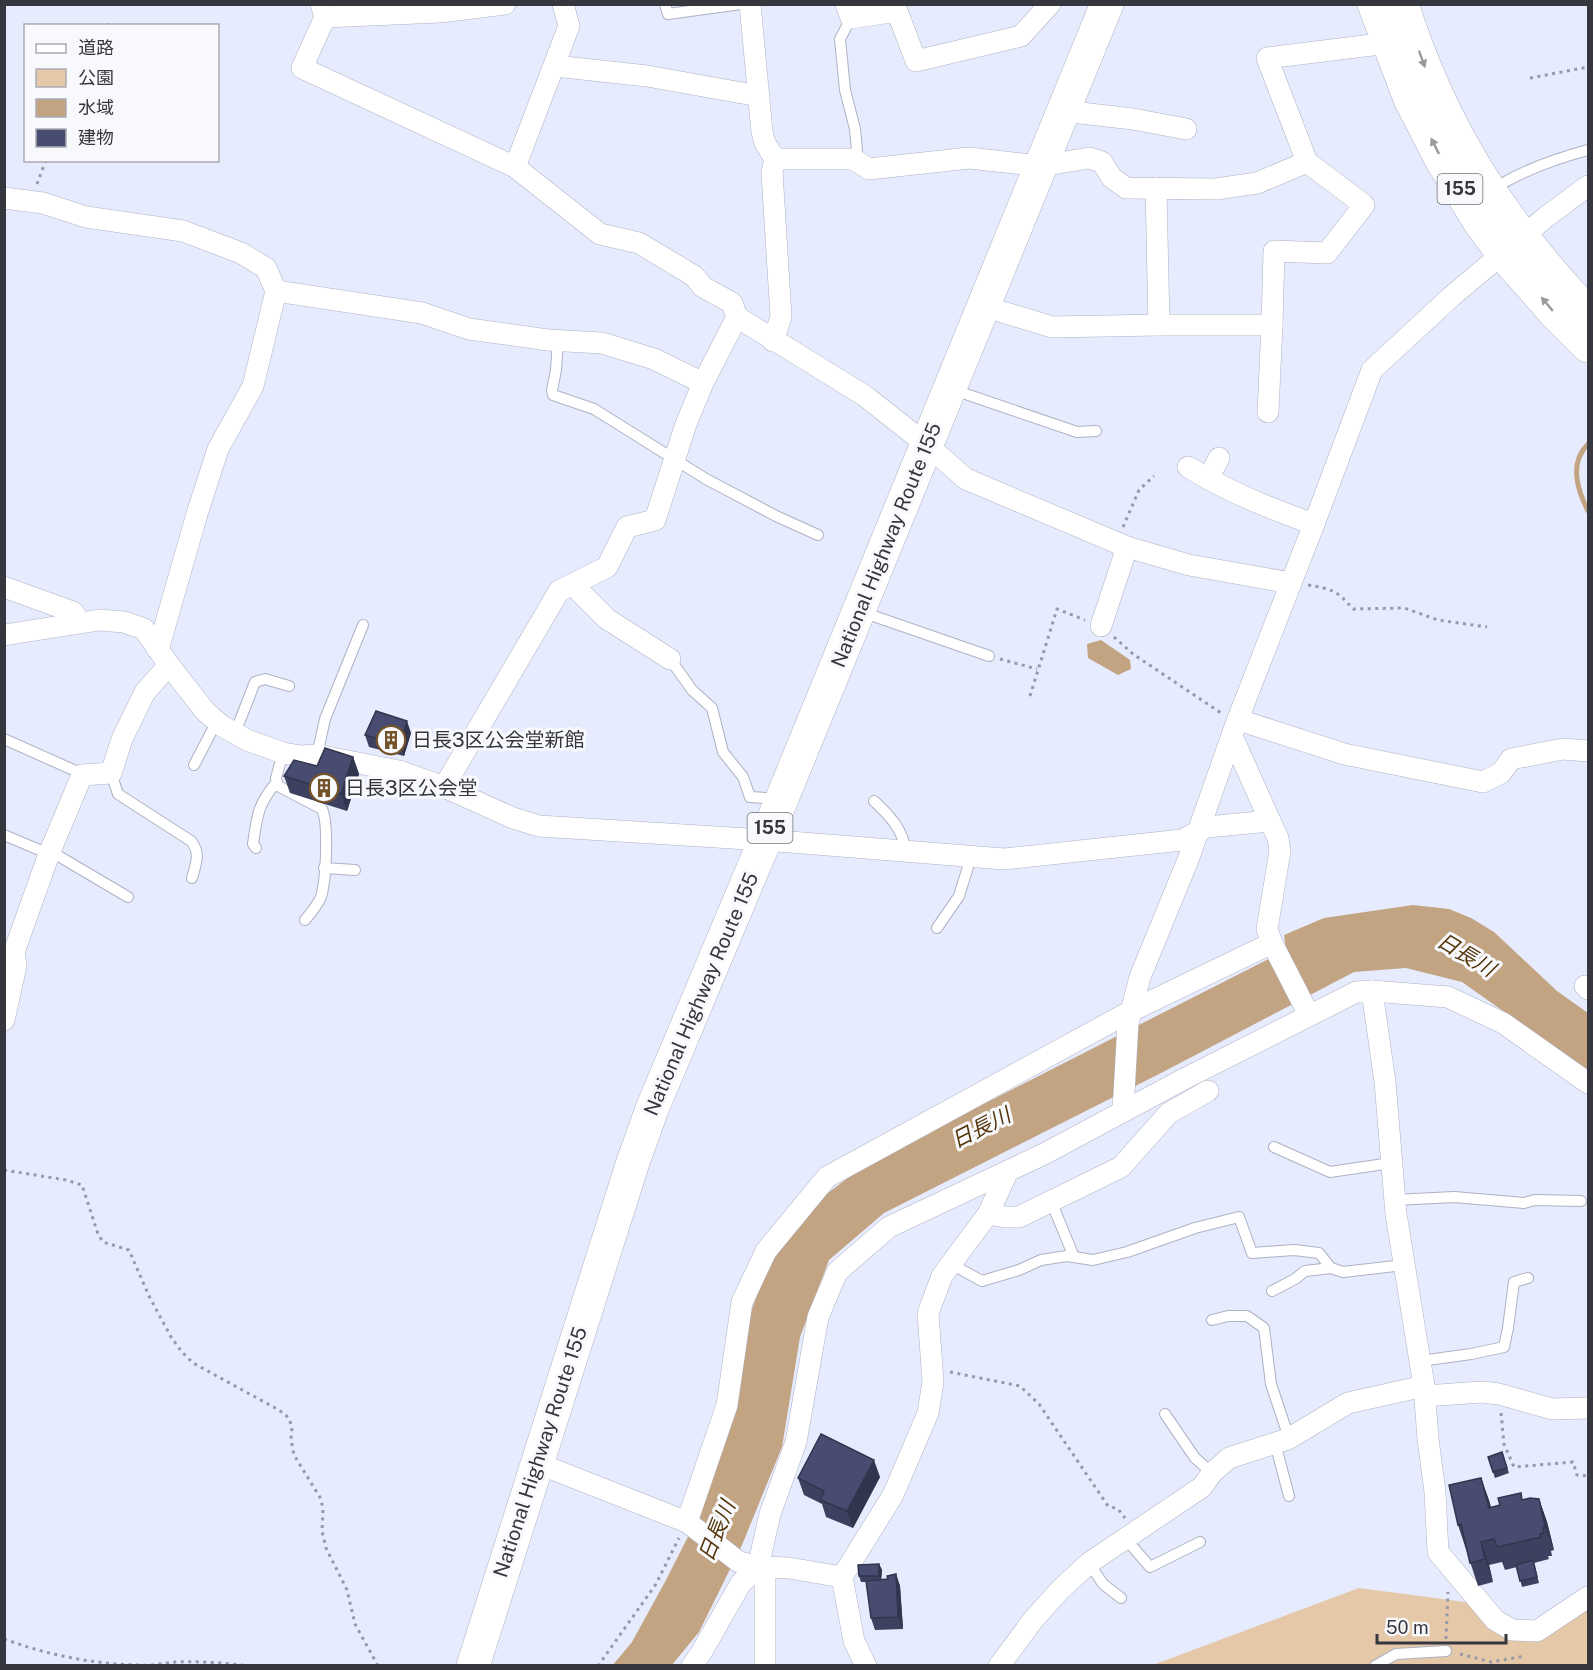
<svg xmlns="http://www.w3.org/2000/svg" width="1593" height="1670" font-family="'Public Sans','Noto Sans JP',sans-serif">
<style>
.green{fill:#e4c8a8}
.water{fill:#c3a482}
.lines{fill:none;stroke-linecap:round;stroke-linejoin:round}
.stream{stroke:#c3a482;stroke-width:5}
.lane-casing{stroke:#aeb2c4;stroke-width:12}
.street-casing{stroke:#aeb2c4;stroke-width:22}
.highway-casing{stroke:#aeb2c4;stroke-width:34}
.path{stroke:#9699a7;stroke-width:3;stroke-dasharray:3 4.5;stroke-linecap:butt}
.lane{stroke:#fff;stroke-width:10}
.street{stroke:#fff;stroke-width:21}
.highway{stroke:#fff;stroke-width:33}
.wall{fill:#3d4160}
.shaded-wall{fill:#32354e}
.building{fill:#474c70;stroke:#32354e;stroke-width:1.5}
.oneway{fill:#9a9b9e}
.labels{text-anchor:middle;stroke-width:6;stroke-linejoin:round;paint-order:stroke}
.shield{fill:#f8f9fd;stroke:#707177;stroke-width:1.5}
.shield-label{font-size:18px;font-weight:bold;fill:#36373e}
.street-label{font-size:20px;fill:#36373e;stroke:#f8f9fd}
.poi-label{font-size:20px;fill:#36373e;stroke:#f8f9fd;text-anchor:start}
.water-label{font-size:21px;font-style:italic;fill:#543508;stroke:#f8f9fd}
</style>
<rect width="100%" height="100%" fill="#e7ebfe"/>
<polygon class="green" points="1359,1588 1480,1604 1512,1630 1588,1597 1588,1665 1150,1666"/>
<g class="water">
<polygon points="1101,640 1130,660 1131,669 1118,675 1088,658 1087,644"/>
<polygon points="1413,905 1449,909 1471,918 1494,932 1557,991 1588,1013 1588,1071 1462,982 1406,968 1354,972 1163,1072 884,1213 829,1260 800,1337 782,1447 742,1545 699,1632 672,1665 612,1666 632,1642 666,1580 701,1511 745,1330 763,1277 805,1210 868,1163 1286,950 1284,935 1324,918"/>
</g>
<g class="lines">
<path class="stream" d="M1588,444C1569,463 1577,489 1588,511"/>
<g class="lane-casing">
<g id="lane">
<polyline points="665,4 668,14 741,4"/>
<polyline points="851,18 840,39 845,90 855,129 857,150 853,159"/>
<path d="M1505,182C1532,167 1558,158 1588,150"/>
<polyline points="558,340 556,370 552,390 553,395 594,409 706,479 776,516 818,535"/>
<polyline points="954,390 1077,432 1096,431"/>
<polyline points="862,612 989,656"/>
<polyline points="670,659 692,690 712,708 723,752 743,777 750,797 766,798 776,802"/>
<polyline points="235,733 255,682 265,679 289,686"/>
<polyline points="4,739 78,772 82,775"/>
<path d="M283,753L276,778L278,786L322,809C329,824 326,880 321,897C317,906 311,913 305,920"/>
<polyline points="317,755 325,719 363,625"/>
<polyline points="194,765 217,721"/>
<path d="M111,773L118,794L191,841C201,853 196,864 192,878"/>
<path d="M874,801C888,814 905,831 905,852"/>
<polyline points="4,835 49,854"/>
<path d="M256,848L253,844C257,816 258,803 277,782"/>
<polyline points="50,851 128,897"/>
<polyline points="324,868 355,870"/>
<polyline points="937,928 959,896 971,857"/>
<polyline points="1274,1147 1330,1172 1391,1163"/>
<polyline points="1394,1200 1454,1197 1524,1203 1535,1200 1581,1201"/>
<polyline points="1051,1201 1074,1257"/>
<polyline points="951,1264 982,1281 1019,1270 1041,1260 1067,1256 1093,1260 1127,1252 1195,1228 1239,1217 1252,1253 1294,1250 1319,1253 1331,1268 1343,1272 1404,1265"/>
<polyline points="1272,1291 1295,1279 1305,1271 1331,1268"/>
<polyline points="1212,1320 1228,1316 1247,1316 1264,1328 1271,1384 1286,1429 1292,1437"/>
<polyline points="1420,1361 1471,1354 1504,1347 1508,1328 1514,1282 1528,1278"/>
<polyline points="1165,1414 1195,1458 1212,1473"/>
<polyline points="1275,1443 1289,1496"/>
<polyline points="1125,1538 1150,1567 1200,1542"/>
<polyline points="1089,1563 1103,1584 1121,1598"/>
<polyline points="1375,1666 1396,1654 1446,1651"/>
</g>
</g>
<g class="street-casing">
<g id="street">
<polyline points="321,4 325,17 302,68 515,167 600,234 639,243 694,276 703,287 732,303 737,317 865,396 927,445 966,479 1127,547 1189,565 1291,583"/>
<polyline points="750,4 762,132 765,143 775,159 772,172 781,317 773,341"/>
<polyline points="846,4 851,18 897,11 916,61 1021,36 1050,4"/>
<polyline points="325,17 440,12 505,4"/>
<polyline points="555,66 647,76 759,96"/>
<polyline points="1063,111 1133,119 1186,129"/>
<polyline points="775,159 853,159 869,169 969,158 1041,166 1089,158 1102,162 1112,178 1126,188 1216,189 1257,183 1307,162 1267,58 1388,43"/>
<polyline points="515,167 569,26 563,4"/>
<polyline points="4,198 43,203 86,217 183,231 241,253 266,268 276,291 253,386 218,449 197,514 158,650"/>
<polyline points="276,291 422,313 469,329 548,340 602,343 654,359 703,383"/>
<polyline points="983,306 1052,327 1159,325 1156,188"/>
<polyline points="1159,325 1272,325 1268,412"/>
<polyline points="1272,325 1274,251 1327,253 1364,205 1307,162"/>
<path d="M1188,467C1228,492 1270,509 1314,524"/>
<polyline points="1208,479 1219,458"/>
<polyline points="573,585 607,619 670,659"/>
<polyline points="4,587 73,612 80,622"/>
<polyline points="1101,626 1127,547"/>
<polyline points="4,635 99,620 124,622 144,629 169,665 205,711 222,726 247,740 283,753 301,756 317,755 399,771 444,787 513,818 539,826 765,840 1004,859 1182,840 1207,827 1270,821 1232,736"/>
<polyline points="1239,720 1344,754 1483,782 1501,773 1511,759 1563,749 1588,751"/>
<polyline points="444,787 559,591 607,567 627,527 655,520 686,424 703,383 737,317"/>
<polyline points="1272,943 1309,1015"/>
<polyline points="1585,986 1588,989"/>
<polyline points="1372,991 1448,997 1503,1023 1588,1083"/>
<polyline points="4,1020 16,966 14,952 49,854 82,775 111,773 122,739 145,692 169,665"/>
<polyline points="1123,1111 1128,1023 1140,977 1188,860 1236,724 1314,524 1372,370 1452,296 1546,217 1588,186"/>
<polyline points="988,1214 1005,1217 1019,1217 1121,1167 1169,1113 1208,1091"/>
<polyline points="1425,1396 1482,1392 1499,1394 1552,1409 1588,1408"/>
<polyline points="537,1463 687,1522 739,1562 758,1567 789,1568 842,1577"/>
<polyline points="687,1522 727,1405 742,1302 766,1251 827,1177 1131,1011 1272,943 1267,929 1280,851 1278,838 1270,821"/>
<polyline points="758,1567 765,1578 765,1666"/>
<polyline points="692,1666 701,1653 741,1583 758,1567 770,1514 796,1442 818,1317 837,1272 889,1227 1008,1171"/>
<polyline points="866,1666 854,1641 842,1577 893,1495 928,1413 933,1382 928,1313 942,1276 988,1214 1008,1171 1044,1154 1184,1079 1356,992 1372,991 1385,1082 1396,1214 1424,1386 1428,1439 1435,1492 1438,1552 1495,1620 1512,1630 1537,1631 1588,1597"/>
<polyline points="999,1666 1033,1620 1060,1590 1089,1563 1202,1487 1212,1473 1229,1458 1288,1439 1348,1403 1424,1386"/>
</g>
</g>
<g class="highway-casing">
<g id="highway">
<polyline points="1374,4 1410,99 1442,161 1481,224 1503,254 1555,313 1588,346"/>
<path d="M1402,4C1440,125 1501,222 1588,313"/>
<polyline points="473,1666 633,1162 652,1109 765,840 1107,4"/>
</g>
</g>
<g class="path">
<polyline points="107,26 109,21"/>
<polyline points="1530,78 1588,67"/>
<polyline points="37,184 46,160"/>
<polyline points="1123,527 1139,490 1154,476"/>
<path d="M1308,585C1331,589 1337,590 1353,609L1404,608L1438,620L1487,627"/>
<polyline points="1114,637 1133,654 1221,713"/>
<polyline points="1000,659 1037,669"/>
<polyline points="1030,696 1057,609 1085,620"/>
<polyline points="4,1170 66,1180 82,1185 98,1234 103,1242 129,1250 149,1296 171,1337 182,1352 193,1363 279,1410 289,1418 292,1428 291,1439 294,1455 321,1499 323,1510 322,1531 326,1548 347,1590 355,1624 378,1666"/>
<polyline points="950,1372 1020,1386 1039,1404 1108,1506 1118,1509 1125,1518"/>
<polyline points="1501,1413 1504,1444 1514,1467 1573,1462 1577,1475 1588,1476"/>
<path d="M4,1639C48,1655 92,1664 139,1665C151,1666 164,1663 176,1662C200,1661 225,1663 249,1666"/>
<polyline points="1446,1639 1448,1592"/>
<polyline points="1460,1654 1491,1662 1525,1656"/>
<polyline points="598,1666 656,1584 679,1538"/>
</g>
<use href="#lane" class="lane"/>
<use href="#street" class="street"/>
<use href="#highway" class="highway"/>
</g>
<g class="wall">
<polygon points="411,733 404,756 369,747 365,735"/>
<polygon points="353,757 359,774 347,811 290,793 284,776 317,766"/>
<polygon points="1502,1452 1509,1473 1495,1478 1488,1457"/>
<polygon points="880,1477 853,1528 826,1517 822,1504 804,1495 798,1478"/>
<polygon points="1481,1478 1491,1507 1523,1500 1539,1499 1547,1522 1554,1550 1551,1551 1552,1556 1548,1556 1549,1559 1534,1563 1539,1583 1522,1587 1517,1567 1505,1570 1502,1562 1489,1565 1493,1582 1478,1586 1458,1525"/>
<polygon points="879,1564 882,1570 881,1579 888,1579 896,1574 900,1586 903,1629 875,1630 871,1618 866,1582 861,1582 859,1576"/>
</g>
<g class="shaded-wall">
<polygon points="407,721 411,733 404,756 400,745"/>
<polygon points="353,757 359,774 347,811 341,794"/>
<polygon points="874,1460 880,1477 853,1528 847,1511"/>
<polygon points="1481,1478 1489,1500 1497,1530 1489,1508"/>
<polygon points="1539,1499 1547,1522 1554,1550 1545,1527"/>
<polygon points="1481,1542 1489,1565 1493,1582 1485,1559"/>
<polygon points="879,1564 882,1570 881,1582 879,1576"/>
<polygon points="896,1574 900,1586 903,1629 898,1617"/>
</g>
<g class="building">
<polygon points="376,711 407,721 400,745 365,735"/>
<polygon points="325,748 353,757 341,794 284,776 294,760 317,766"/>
<polygon points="821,1434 874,1460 847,1511 820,1500 824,1491 798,1478"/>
<polygon points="1502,1452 1507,1468 1493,1472 1488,1457"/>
<polygon points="1481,1478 1489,1508 1500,1505 1498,1498 1521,1493 1522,1500 1530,1498 1539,1499 1545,1527 1543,1528 1544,1533 1540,1534 1541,1537 1497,1547 1494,1539 1481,1542 1485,1559 1470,1563 1461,1524 1458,1525 1449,1485"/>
<polygon points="1533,1560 1537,1577 1520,1581 1516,1565"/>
<polygon points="879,1564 879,1576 859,1576 858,1565"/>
<polygon points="896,1574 898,1617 871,1618 866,1581 888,1579 887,1576"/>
</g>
<defs><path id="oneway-solid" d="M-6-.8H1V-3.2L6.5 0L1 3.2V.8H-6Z" transform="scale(1.5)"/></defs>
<g class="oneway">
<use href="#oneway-solid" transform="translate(1422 59) rotate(70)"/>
<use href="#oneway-solid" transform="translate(1435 146) rotate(-117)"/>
<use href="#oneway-solid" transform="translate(1547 304) rotate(-130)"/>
</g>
<defs>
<g id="building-ring" transform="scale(1.5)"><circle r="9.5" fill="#f8f9fd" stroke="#735229" stroke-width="1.5"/><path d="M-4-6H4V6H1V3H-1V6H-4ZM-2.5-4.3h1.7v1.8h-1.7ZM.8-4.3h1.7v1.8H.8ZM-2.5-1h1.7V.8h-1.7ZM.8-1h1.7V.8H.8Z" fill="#735229"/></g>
</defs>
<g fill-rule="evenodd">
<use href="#building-ring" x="391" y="740"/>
<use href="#building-ring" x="324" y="788"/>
</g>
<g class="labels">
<g class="shield">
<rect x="1437.5" y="174" width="45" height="30" rx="4.5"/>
<rect x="747.5" y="813" width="45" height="30" rx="4.5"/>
</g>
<g class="shield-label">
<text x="1460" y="195">155</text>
<text x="770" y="834">155</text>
</g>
<g class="street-label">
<text transform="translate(886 545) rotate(-68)" y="7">National Highway Route 155</text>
<text transform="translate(701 994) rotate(-67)" y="7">National Highway Route 155</text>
<text transform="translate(540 1452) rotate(-72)" y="7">National Highway Route 155</text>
</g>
<g class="poi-label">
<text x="412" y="747">日長3区公会堂新館</text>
<text x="345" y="795">日長3区公会堂</text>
</g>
<g class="water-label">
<text transform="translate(1466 955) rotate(31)" y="7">日長川</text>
<text transform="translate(981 1128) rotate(-27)" y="7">日長川</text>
<text transform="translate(717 1531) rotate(-68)" y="7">日長川</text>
</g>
</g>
<rect width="1593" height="1670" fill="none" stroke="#36373e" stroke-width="12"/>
<rect x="24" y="24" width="195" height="138" fill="#f8f9fd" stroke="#aaabb1" stroke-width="1.5"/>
<rect x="36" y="44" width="30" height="9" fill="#ffffff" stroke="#aaabb1" stroke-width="1.5"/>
<text x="78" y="54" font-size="18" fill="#36373e">道路</text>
<rect x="36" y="69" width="30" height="18" fill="#e4c8a8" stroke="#aaabb1" stroke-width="1.5"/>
<text x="78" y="84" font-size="18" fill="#36373e">公園</text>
<rect x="36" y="99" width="30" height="18" fill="#c3a482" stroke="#aaabb1" stroke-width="1.5"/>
<text x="78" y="114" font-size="18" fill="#36373e">水域</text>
<rect x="36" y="129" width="30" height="18" fill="#474c70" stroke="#aaabb1" stroke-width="1.5"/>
<text x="78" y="144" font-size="18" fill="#36373e">建物</text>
<path d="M1377 1634v9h129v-9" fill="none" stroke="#36373e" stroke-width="3"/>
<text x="1386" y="1634" font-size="18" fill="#36373e" stroke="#f8f9fd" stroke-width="4.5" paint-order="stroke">50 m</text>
</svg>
